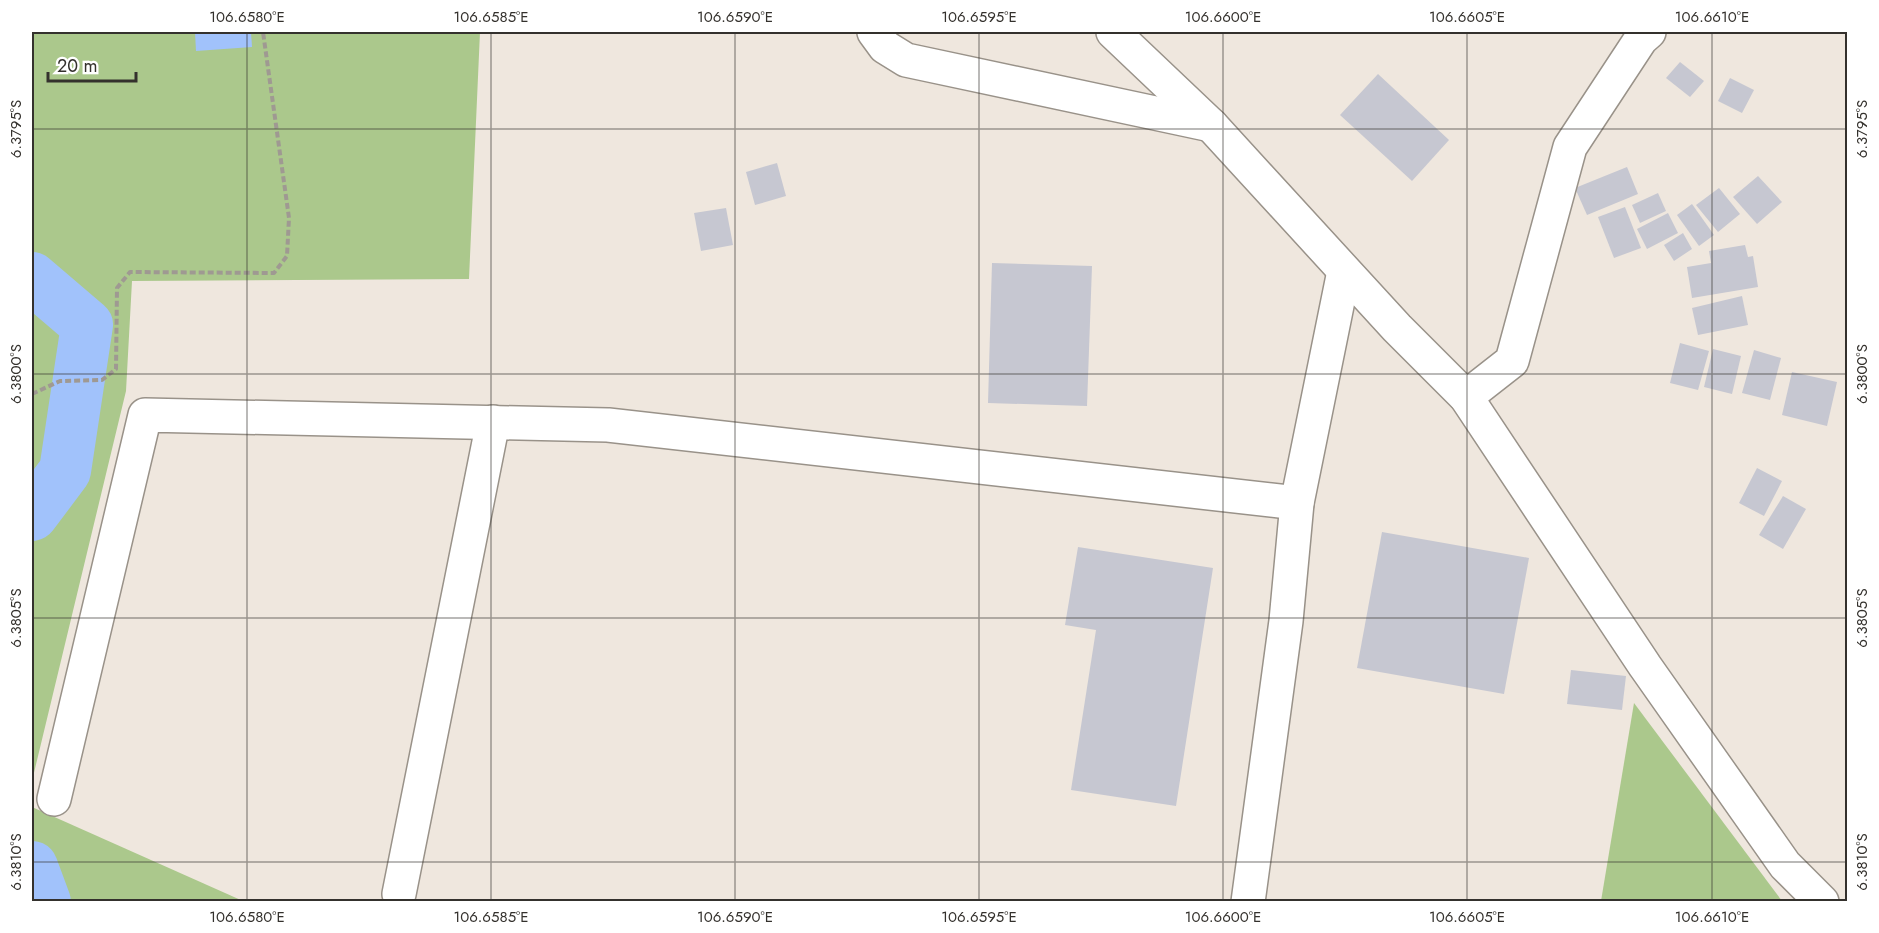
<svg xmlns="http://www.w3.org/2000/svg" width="1879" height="933" font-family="Jost,sans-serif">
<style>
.green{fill:#abc88c}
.water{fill:#a1c2fb}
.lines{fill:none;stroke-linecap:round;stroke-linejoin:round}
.river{stroke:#a1c2fb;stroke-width:52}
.building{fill:#c6c7d1}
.minor-casing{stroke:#999289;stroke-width:36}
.path{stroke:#9f9992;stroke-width:4;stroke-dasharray:6 3;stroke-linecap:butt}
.minor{stroke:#fff;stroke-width:33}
.ticks{fill:none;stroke:#34312d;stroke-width:1.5;stroke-opacity:0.45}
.neatline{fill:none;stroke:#34312d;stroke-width:2}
.ticks-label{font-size:15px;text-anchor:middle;fill:#34312d}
</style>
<rect width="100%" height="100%" fill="#efe7de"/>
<g class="green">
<polygon points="32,32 480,32 469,279 132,281 126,391 32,781"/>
<polygon points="1634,703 1782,901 1601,901"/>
<polygon points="32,807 243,901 32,901"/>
</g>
<polygon class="water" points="195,32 251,32 252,47 196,51"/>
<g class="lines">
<g class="river">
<polyline points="32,278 87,325 65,471 32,515"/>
<polyline points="32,867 45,902"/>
</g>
</g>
<g class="building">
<polygon points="1680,62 1704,81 1690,97 1666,78"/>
<polygon points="1378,74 1449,140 1412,181 1340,115"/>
<polygon points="1730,78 1754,90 1742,113 1718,101"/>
<polygon points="777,163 786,196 755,205 746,172"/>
<polygon points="1627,167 1638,194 1587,215 1575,188"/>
<polygon points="1758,176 1782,202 1757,224 1733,197"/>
<polygon points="1719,188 1740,214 1718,232 1696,205"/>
<polygon points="1658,193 1666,211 1640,223 1632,205"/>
<polygon points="1692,204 1714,235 1699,246 1677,215"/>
<polygon points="1625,207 1641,248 1614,258 1598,217"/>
<polygon points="726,208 733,245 701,251 694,213"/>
<polygon points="1668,213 1678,233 1647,249 1637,229"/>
<polygon points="1683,233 1692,249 1674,261 1664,245"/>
<polygon points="1745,245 1748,257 1753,256 1758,287 1692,298 1687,267 1711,263 1709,251"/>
<polygon points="992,263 1092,266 1087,406 988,403"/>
<polygon points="1742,296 1748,325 1698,335 1692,308"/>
<polygon points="1680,343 1709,351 1698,390 1670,383"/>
<polygon points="1713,349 1741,356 1732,394 1704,387"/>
<polygon points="1754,350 1781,358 1770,400 1742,393"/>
<polygon points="1792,372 1837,382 1827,426 1782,415"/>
<polygon points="1757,468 1782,481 1764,516 1739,503"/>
<polygon points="1783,496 1806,509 1783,549 1759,535"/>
<polygon points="1382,532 1529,558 1504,694 1357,668"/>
<polygon points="1078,547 1213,568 1176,806 1071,790 1096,630 1065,625"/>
<polygon points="1571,670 1626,676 1622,710 1567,704"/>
</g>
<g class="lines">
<g class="minor-casing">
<g id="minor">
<polyline points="874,32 885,47 906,60 1211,125"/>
<polyline points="1113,32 1211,125 1397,328 1466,397 1645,666 1785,865 1822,902"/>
<polyline points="1466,397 1512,361 1570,147 1641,39 1649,32"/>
<polyline points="54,799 145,415 608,425 1297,503"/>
<polyline points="399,894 493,422"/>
<polyline points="1248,902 1286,621 1297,503 1344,271"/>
</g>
</g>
<polyline class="path" points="32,394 60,381 102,380 116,369 117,288 130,272 274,273 287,256 289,218 263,32"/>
<use href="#minor" class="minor"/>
</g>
<path class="ticks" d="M247,32V902M491,32V902M735,32V902M979,32V902M1223,32V902M1467,32V902M1712,32V902M32,129H1848M32,374H1848M32,618H1848M32,862H1848"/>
<rect width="1879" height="933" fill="none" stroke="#ffffff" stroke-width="66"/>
<path d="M48 72v9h88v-9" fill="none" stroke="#34312d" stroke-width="3"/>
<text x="57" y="72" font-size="18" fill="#34312d" stroke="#ffffff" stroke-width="4.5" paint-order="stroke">20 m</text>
<rect x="33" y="33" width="1813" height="867" class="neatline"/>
<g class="ticks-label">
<text x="247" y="22">106.6580°E</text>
<text x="491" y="22">106.6585°E</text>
<text x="735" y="22">106.6590°E</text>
<text x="979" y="22">106.6595°E</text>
<text x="1223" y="22">106.6600°E</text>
<text x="1467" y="22">106.6605°E</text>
<text x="1712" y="22">106.6610°E</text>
<text transform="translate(16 129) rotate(-90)" y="5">6.3795°S</text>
<text transform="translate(1862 129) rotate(-90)" y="5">6.3795°S</text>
<text transform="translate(16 374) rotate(-90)" y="5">6.3800°S</text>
<text transform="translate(1862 374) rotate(-90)" y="5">6.3800°S</text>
<text transform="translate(16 618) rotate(-90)" y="5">6.3805°S</text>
<text transform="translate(1862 618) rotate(-90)" y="5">6.3805°S</text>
<text transform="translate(16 862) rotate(-90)" y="5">6.3810°S</text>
<text transform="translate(1862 862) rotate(-90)" y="5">6.3810°S</text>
<text x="247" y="922">106.6580°E</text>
<text x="491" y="922">106.6585°E</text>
<text x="735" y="922">106.6590°E</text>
<text x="979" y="922">106.6595°E</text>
<text x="1223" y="922">106.6600°E</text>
<text x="1467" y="922">106.6605°E</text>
<text x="1712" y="922">106.6610°E</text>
</g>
</svg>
